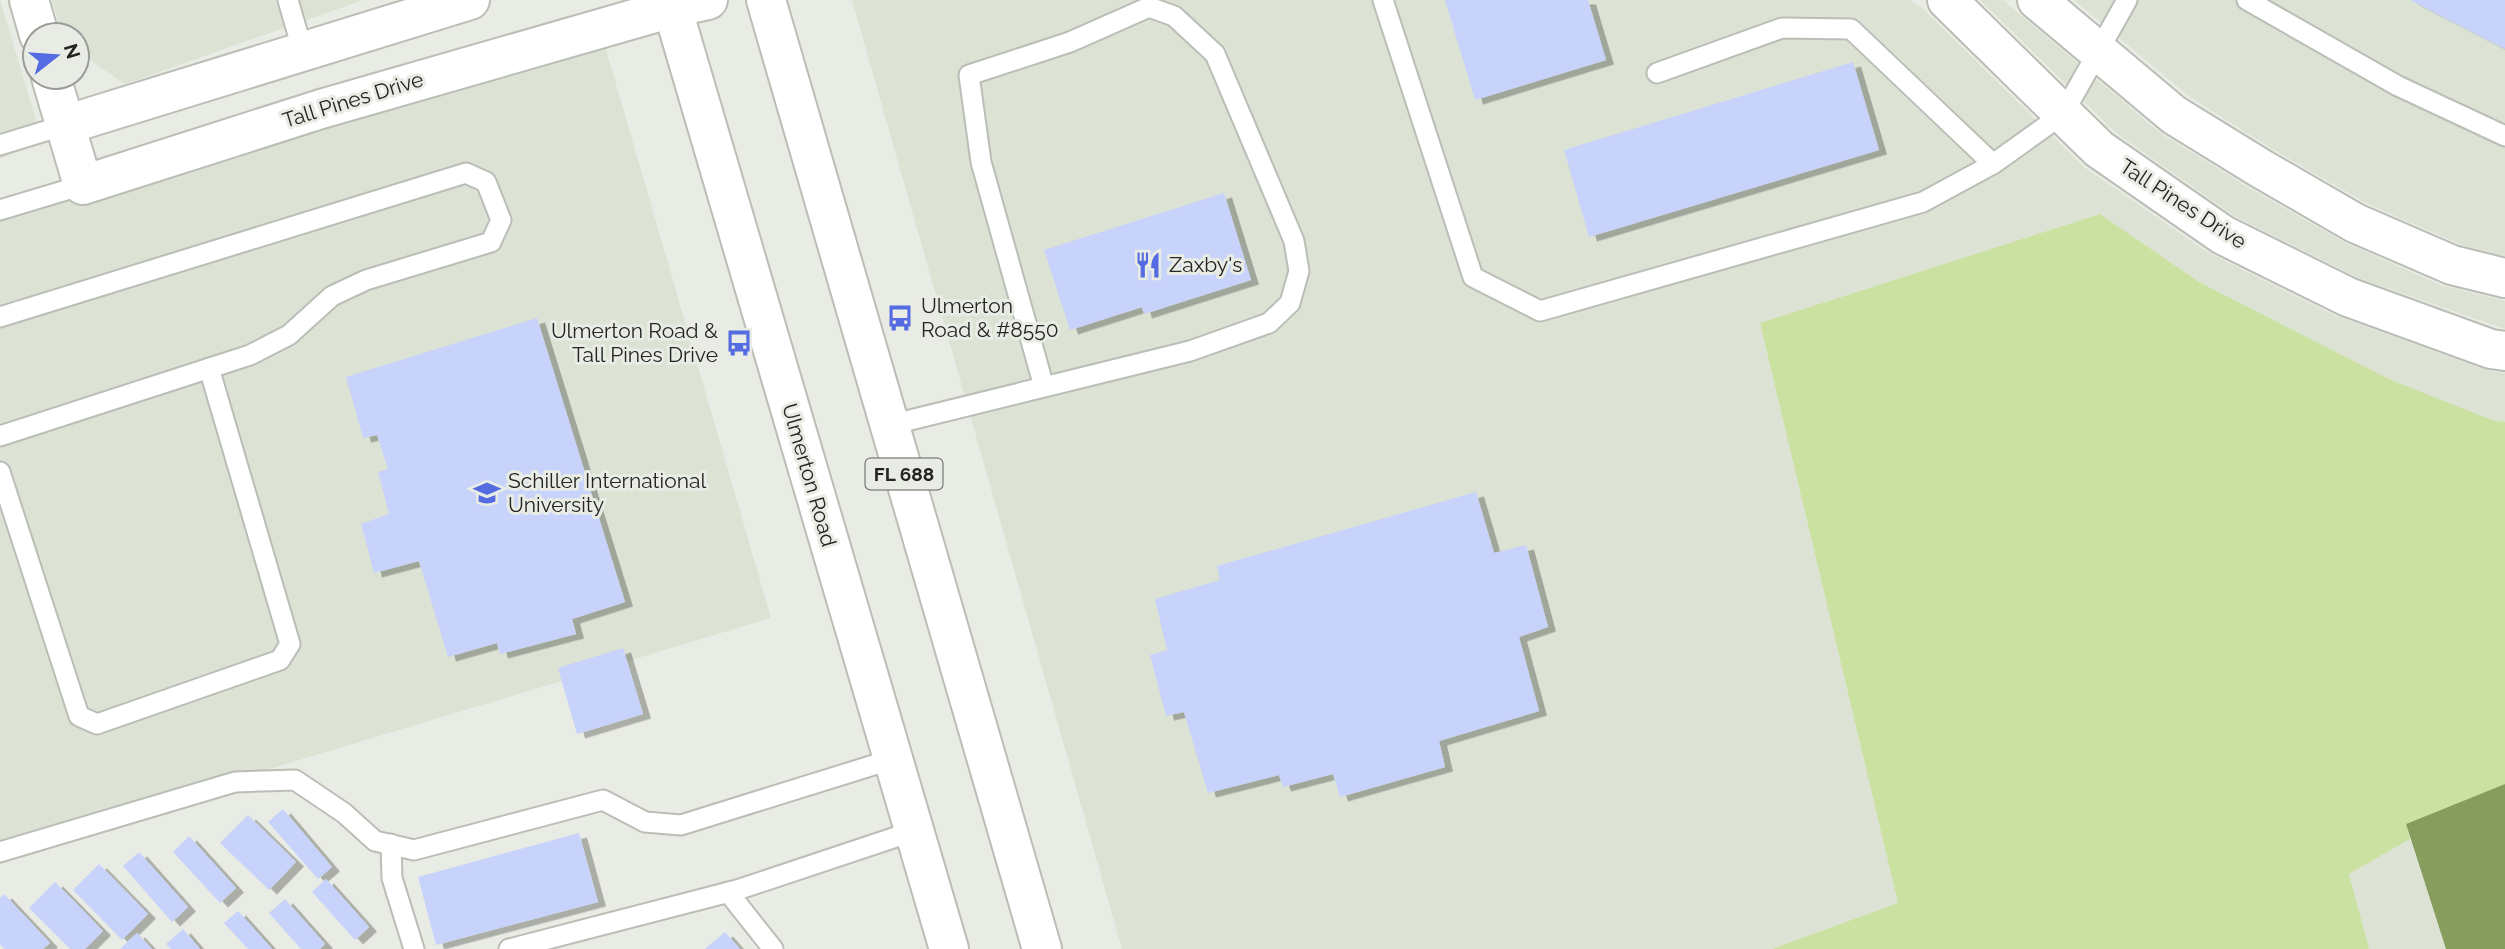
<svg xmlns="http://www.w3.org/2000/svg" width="2505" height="949" font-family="Raleway,sans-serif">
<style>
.built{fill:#dce2d4}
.green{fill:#cae1a2}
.water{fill:#879d5d}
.building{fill:#c7d3fa;filter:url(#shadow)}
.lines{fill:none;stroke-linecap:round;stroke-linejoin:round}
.lane-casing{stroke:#bbbeb6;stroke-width:23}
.street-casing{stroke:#bbbeb6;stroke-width:42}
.primary-casing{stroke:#bbbeb6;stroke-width:42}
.lane{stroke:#fff;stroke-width:19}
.street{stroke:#fff;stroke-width:38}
.primary{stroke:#fff;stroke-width:38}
.labels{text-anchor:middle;stroke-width:6;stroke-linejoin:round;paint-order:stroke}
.shield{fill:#e9ece4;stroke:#5f615d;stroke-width:2}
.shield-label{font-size:19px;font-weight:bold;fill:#242523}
.street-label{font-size:21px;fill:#242523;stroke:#e9ece4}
.poi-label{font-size:21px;fill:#242523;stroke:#e9ece4;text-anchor:start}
</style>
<defs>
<filter id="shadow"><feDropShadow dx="8" dy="4.5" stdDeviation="0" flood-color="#0004"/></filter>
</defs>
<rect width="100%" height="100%" fill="#e9ece4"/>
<g class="built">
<polygon points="0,0 42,140 0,159"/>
<polygon points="52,0 363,0 125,84 77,51 77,35 62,35"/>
<polygon points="852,0 1910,0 1923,9 2084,167 2207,252 2336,316 2486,370 2505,373 2505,422 2492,420 2391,380 2199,282 2100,214 1760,323 1898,903 1772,949 1122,949"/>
<polygon points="1980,0 2003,0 2160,133 2246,186 2342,241 2440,285 2505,301 2505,329 2359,278 2236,217 2116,133"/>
<polygon points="2074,0 2505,0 2505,256 2462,245 2368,204 2274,150 2190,97"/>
<polygon points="598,22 771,618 0,850 0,206 77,171"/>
<polygon points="2410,839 2446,949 2369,949 2349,874"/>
</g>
<polygon class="green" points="2100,214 2199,282 2391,380 2492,420 2505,422 2505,784 2406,824 2410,839 2349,874 2369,949 1772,949 1898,903 1760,323"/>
<polygon class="water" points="2505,784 2505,949 2446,949 2406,824"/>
<g class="building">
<polygon points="1445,0 1588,0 1606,60 1475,100"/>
<polygon points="2410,0 2505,0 2505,49"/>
<polygon points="1853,62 1879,150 1589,237 1564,150"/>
<polygon points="1224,193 1251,280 1144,314 1142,307 1070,330 1044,250"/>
<polygon points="537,318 625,602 572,619 576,634 500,654 497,643 448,657 419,561 374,573 361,524 389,514 378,472 388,469 377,435 363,438 346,377"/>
<polygon points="1476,492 1494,553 1526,545 1548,627 1519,637 1539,711 1439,741 1445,767 1340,797 1333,774 1283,787 1279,775 1208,793 1184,712 1166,716 1150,655 1167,650 1155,599 1220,580 1217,566"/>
<polygon points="623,648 643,714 577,734 558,668"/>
<polygon points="283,809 332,867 318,879 268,822"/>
<polygon points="248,815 296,862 269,890 220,843"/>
<polygon points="579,833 598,902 436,945 418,877"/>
<polygon points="189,836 236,888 220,903 173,852"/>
<polygon points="139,852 188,907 172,922 123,866"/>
<polygon points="99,864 148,914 122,940 73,890"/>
<polygon points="326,879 369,927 355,940 312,892"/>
<polygon points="55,882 103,931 85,949 70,949 29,908"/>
<polygon points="4,894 50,943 43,949 4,949 0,944 0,898"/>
<polygon points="285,899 325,944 320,949 301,949 269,913"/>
<polygon points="238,911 272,949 248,949 224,923"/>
<polygon points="183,929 200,949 171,949 166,944"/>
<polygon points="725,932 740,949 705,949"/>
<polygon points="137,933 152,949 120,949"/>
</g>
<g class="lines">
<g class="lane-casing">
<g id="lane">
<polyline points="288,0 303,52"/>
<polyline points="1383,0 1473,277 1540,311 1923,202 1993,164 2063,114 2127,0"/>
<polyline points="2247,0 2398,86 2505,136"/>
<polyline points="1657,73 1782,28 1851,29 1993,164"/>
<polyline points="0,145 65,125"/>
<polyline points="0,210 83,185"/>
<polyline points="0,317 466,173 486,182 501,220 491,242 366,280 332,296 289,335 250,355 0,436"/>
<polyline points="890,425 1044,387 981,162 969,75 1070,42 1149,7 1174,16 1215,54 1294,241 1299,271 1290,303 1269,323 1190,351 1044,387"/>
<polyline points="0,472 79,716 97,724 280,660 290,644 209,368"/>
<polyline points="391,844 392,878 414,949"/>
<polyline points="0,852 235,782 295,780 344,813 375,841 414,850 603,800 645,822 681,825 893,759"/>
<polyline points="728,892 773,949"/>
<polyline points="509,949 737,890 914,831"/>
</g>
</g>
<g class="street-casing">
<g id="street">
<polyline points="29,0 39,35"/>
<polyline points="1947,0 2099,149 2223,235 2348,297 2491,349 2505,351"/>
<polyline points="2037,0 2174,115 2260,168 2355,223 2452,265 2505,278"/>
<polyline points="51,77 83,185 321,109 672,8 708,0"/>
<polyline points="65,125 470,0"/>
</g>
</g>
<g class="primary-casing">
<g id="primary">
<polyline points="670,0 949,949"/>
<polyline points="766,0 1042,949"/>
</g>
</g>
<use href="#lane" class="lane"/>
<use href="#street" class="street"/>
<use href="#primary" class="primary"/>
</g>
<defs>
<g id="restaurant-bare" transform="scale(2.1)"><path d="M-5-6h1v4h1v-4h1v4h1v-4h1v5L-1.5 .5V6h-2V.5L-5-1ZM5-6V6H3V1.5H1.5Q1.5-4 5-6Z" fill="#546be1" stroke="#e9ece4" stroke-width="2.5" paint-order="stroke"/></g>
<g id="bus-bare" transform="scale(2.1)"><path d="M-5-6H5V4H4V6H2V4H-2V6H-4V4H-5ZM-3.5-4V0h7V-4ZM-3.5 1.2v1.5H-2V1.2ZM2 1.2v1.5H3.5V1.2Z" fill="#546be1" stroke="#e9ece4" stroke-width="2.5" paint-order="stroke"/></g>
<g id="university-bare" transform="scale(2.1)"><path d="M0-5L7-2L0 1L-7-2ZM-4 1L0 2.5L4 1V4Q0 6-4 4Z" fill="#546be1" stroke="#e9ece4" stroke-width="2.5" paint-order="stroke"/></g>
</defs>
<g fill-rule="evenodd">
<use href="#restaurant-bare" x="1148" y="265"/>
<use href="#bus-bare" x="900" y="318"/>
<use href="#bus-bare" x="739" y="343"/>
<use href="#university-bare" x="487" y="493"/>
</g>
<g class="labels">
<rect class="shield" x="865.5" y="458.5" width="77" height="31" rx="5"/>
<g class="shield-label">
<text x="904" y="481">FL 688</text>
</g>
<g class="street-label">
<text transform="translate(353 100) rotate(-17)" y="7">Tall Pines Drive</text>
<text transform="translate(2183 204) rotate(33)" y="7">Tall Pines Drive</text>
<text transform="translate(809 475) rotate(74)" y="7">Ulmerton Road</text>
</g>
<g class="poi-label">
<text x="1169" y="272">Zaxby's</text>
<text x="921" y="313">Ulmerton<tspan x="921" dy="24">Road &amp; #8550</tspan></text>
<text x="718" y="338" text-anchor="end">Ulmerton Road &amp;<tspan x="718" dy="24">Tall Pines Drive</tspan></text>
<text x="508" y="488">Schiller International<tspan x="508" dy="24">University</tspan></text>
</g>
</g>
<g transform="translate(56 56) rotate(73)"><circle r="33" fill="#e9ece4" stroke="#9a9c97" stroke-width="2"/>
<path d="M0-5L12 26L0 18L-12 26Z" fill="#546be1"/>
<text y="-10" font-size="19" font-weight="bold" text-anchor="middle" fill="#242523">N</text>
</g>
</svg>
